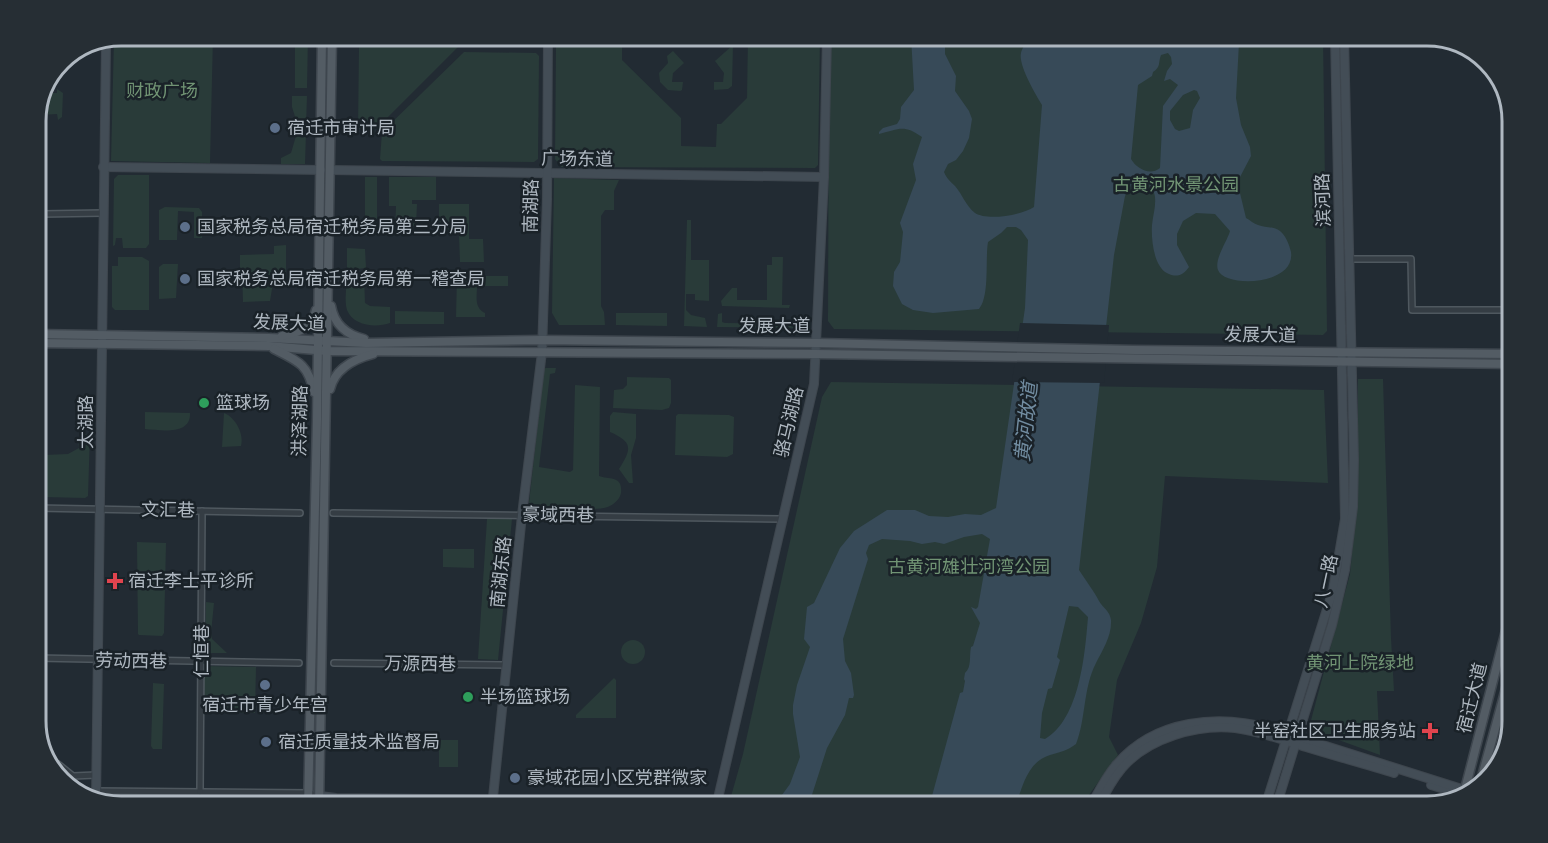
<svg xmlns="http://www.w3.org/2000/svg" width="1548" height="843" font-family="Lato,'Noto Sans SC',sans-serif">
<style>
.green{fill:#293b39}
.water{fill:#374a58;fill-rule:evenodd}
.pier{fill:#222b33}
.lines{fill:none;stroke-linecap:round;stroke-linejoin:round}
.street-casing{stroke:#4f585f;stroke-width:8}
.secondary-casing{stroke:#3e464e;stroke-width:10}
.primary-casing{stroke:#3e464e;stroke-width:11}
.street{stroke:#353d44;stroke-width:5}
.secondary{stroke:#434d56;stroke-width:8}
.primary{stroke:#535c64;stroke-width:8}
.service-dot{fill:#5c6f8a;stroke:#1a2228;stroke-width:2}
.leisure-dot{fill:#2e9e5b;stroke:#1a2228;stroke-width:2}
.health-dot{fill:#e0444e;stroke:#1a2228;stroke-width:2}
.labels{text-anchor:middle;stroke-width:5;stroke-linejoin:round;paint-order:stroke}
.park-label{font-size:18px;fill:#719474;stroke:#1a2228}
.poi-label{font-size:18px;fill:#afb8c1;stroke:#1a2228;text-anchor:start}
.street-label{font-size:18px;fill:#afb8c1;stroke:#1a2228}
.water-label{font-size:20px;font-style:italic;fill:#728da1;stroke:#1a2228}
.rim{fill:none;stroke:#afb8c1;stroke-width:3}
</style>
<rect width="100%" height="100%" fill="#222b33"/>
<g class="green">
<polygon points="122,36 213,36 210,163 111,161 114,39"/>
<polygon points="295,36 308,36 307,88 295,88"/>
<polygon points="748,36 820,37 818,165 815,168 561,167 555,159 556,46 622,47 622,60 681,118 681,146 716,147 717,124 721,124 747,98"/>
<polygon points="829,36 1323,36 1327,331 1323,335 834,329 828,321"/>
<polygon points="400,38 461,40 463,42 378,127 358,129 359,46 362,44 399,44"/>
<polygon points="733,45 732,86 728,89 714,90 714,82 723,82 724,73 715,61"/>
<polygon points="673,51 684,63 673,73 672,82 683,82 682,90 680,91 668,90 660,82 659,73 668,63 667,56"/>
<polygon points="464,52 536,53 539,56 538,159 534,162 382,161 380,159 382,132"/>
<polygon points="57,89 63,93 62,117 58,120 57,114 40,115 39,120 36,119 47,93 57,93"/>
<polygon points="292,96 307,96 306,125 297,123 292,107"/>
<polygon points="301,133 306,133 305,164 281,164 281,158 291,153 296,136"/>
<polygon points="118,175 149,175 149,244 146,248 123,248 122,238 116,238 115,245 113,246 114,179"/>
<rect x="365" y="177" width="12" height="43"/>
<polygon points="389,177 436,177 436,200 412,200 412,204 417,204 416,226 412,226 412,233 395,233 396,206 389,206"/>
<polygon points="554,178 619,180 614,191 614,210 605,210 601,216 601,306 604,312 605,325 559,325 552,313"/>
<polygon points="439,204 469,204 469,239 483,239 484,262 460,262 459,235 439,233"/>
<polygon points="165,207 199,208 202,212 202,238 194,238 194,212 178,211 177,240 159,240 159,210"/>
<polygon points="687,220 691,220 691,260 709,260 709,301 695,300 695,294 686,294 686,310 691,315 705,318 707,327 684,326"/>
<polygon points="286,245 286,281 273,283 270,301 243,302 242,270 240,270 240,255 274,254 274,246"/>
<polygon points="347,248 365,249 366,268 347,270"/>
<polygon points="118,257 142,257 149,261 149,310 115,310 112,307 112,266 118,266"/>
<polygon points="772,257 783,257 782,305 790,305 789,308 722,306 721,301 732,288 737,288 737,300 767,300 767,265 772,265"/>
<polygon points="163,264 178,264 176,298 159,299 159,267"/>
<path d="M347,275H364L365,303L370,306L390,307V323C376,328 353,326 347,310C344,300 347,285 347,275Z"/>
<path d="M457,276H508V286H477C477,296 474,308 485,313V317H456Z"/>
<polygon points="395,311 444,312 444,324 395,324"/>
<polygon points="616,313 667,313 667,326 616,325"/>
<polygon points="722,313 722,322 725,323 805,324 805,328 717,327 718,314"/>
<path d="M544,368H556L555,373L550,374L539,467L570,472L573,470L575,385L600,387L599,476C609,480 623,475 621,493C620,500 611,507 604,508C588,511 555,507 537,507L529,503Z"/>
<polygon points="627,377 669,378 671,380 671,403 669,408 662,410 613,408 614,390 623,389 627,385"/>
<polygon points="1358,379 1383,379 1391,638 1394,691 1377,691 1380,755 1311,730 1310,724 1350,574 1358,490"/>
<polygon points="831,382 1324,390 1328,483 1165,476 1157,567 1141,623 1117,680 1109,737 1118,755 1089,795 1084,807 728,807 743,754 822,397"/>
<path d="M145,412L190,413C191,436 160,430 145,429Z"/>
<path d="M613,412L636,414V438L631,455L633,483H629L619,469C632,449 633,442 610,432V416Z"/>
<path d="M224,413C236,418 244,434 241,446L222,447Z"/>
<polygon points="678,414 729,415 734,417 733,454 727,457 675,455 676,416"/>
<polygon points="83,434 90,434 88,496 85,498 44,497 44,455 68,454 79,448 78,438"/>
<polygon points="487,519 512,519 498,660 478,659"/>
<polygon points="137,542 166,543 164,633 162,636 139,635 138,634"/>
<polygon points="443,549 474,549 474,568 443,567"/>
<polygon points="206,602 214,603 211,633 212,639 227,653 205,653"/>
<circle cx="633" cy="652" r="12"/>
<polygon points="204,666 256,667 255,713 203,713"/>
<polygon points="614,678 616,680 616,718 576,718 576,715"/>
<polygon points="153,683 164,684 162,749 153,749 151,746"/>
<polygon points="421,740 458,740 458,767 439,767 439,749 421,749"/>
</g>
<path class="water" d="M911,36H945V54L956,76L955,91L969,111L972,119L969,138L963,151L956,160L948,164L944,172C947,179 950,181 955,186C962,194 966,206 975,213C987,221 1022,215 1034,207L1042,105C1036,95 1018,65 1021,53C1022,48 1027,41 1030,36H1243L1239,43L1236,98L1241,125L1250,147L1251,156L1240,177L1239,189L1246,218C1250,220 1254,224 1258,225C1265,228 1274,226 1280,231C1286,236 1289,244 1291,252C1296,286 1224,288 1218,270C1214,259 1227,242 1230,231L1215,214L1196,213L1183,221L1177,234V245L1189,267C1184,274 1178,278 1169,274C1154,269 1151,240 1152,225C1153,215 1156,207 1155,197C1154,190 1151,187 1146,181L1133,182L1125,196L1114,255L1079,570C1086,581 1094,591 1099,601C1103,608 1110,611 1111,620C1112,636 1102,651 1096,663C1083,688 1086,719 1076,744C1067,751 1060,752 1050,755C1027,762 1023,786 1015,807H929L960,693L963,692L965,681L964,679L965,673C972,667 969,656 971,647L973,646L980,623L971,607L976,609L978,607L990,539L982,534L964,537L944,544L935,542L922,544L910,541L882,539L869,545L866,553L868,559L843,639L845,661L851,673L854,695L853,698H849L845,715L827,748L810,801L806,807H771L775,799L782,795L790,784L800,757L793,714V705L797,685L810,647L804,639L807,607L814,603L840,548L854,531L887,510H915L929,516L948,517L965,514L981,515L996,508L1025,308L1028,240L1021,230L1016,227H1007L1001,233L988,242C985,259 990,296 979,309L933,313L913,310L902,304L893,286L894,272L900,262L903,232L900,223L916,180L913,164L922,137C904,124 899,129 879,134V132L883,128L897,124L900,119L901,107L914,90ZM1168,53L1171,57L1172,64L1167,71L1164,81L1170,79L1178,85L1163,106L1160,168C1150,176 1137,169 1131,159L1138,85L1152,76L1153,72C1161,67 1158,63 1161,55ZM1194,90L1197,91L1200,98L1193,110L1190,128L1179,131L1175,129L1170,120V111L1183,95ZM1069,606L1078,607L1088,617C1085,653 1080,719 1045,739L1040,738L1042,713L1048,689L1052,688L1060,660L1057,657Z"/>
<polygon class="pier" points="1020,323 1109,325 1104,383 1012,382"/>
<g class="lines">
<g class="street-casing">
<g id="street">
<polyline points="36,212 42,214 103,213"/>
<polyline points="1349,259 1411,259 1412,310 1512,310"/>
<polyline points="36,508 300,513"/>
<polyline points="333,513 782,519"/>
<polyline points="36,658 299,663"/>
<polyline points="334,663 506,665"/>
<polyline points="48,762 58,764 73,776 96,775"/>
<polyline points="96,791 311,793"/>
<polyline points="200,792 202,511"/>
</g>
</g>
<g class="secondary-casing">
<g id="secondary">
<polyline points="103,167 321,170"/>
<polyline points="330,170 824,177"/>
<polyline points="1431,785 1464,795"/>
<polyline points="320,796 336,798 718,802"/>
<polyline points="96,801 106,43"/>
<polyline points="492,807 522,515 542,352 547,199 548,36"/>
<polyline points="716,807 814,384 824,177 827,36"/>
<path d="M1090,807C1098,793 1106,776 1117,764C1156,719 1219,714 1272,729L1465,790"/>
<path d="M1098,807C1105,793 1112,780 1122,768C1148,738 1197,724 1235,728C1259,731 1283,740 1306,747C1335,756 1365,764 1394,773"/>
<polyline points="1265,807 1333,590 1345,519 1335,36"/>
<polyline points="1276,807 1332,625 1345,570 1353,507 1354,460 1344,36"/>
</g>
</g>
<g class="primary-casing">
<g id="primary">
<path d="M331,306C334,324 347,335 364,339"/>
<polyline points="36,334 269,338 366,343 542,340 818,343 1134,350 1512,354"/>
<path d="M282,336C299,332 312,329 316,310"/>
<polyline points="36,343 269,346 327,351 817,354 1512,364"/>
<path d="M274,349C298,361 308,364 314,392"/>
<path d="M330,389C335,368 354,359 373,354"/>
<polyline points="1480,784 1512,666"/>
<polyline points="1463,797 1512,607"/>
<polyline points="308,807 317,420 322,36"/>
<polyline points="319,807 332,36"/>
</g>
</g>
<use href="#street" class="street"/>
<use href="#secondary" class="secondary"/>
<use href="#primary" class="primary"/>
</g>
<g class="service-dot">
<circle cx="275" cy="128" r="6"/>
<circle cx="185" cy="227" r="6"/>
<circle cx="185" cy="279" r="6"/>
<circle cx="265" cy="685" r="6"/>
<circle cx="266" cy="742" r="6"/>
<circle cx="515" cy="778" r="6"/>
</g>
<g class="leisure-dot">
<circle cx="204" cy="403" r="6"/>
<circle cx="468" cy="697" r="6"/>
</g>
<g class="health-dot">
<path d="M112 572h6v6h6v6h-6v6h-6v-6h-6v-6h6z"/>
<path d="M1427 722h6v6h6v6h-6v6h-6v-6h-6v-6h6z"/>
</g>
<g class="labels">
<g class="park-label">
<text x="162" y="97">财政广场</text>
<text x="1176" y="191">古黄河水景公园</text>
<text x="969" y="573">古黄河雄壮河湾公园</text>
<text x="1360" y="669">黄河上院绿地</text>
</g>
<g class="poi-label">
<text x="287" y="134">宿迁市审计局</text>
<text x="197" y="233">国家税务总局宿迁税务局第三分局</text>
<text x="197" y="285">国家税务总局宿迁税务局第一稽查局</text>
<text x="216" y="409">篮球场</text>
<text x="128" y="587">宿迁李士平诊所</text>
<text x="480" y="703">半场篮球场</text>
<text x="265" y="711" text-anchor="middle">宿迁市青少年宫</text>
<text x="1416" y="737" text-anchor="end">半窑社区卫生服务站</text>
<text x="278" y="748">宿迁质量技术监督局</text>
<text x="527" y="784">豪域花园小区党群微家</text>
</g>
<g class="street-label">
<text transform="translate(577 159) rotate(1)" y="6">广场东道</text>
<text transform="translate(1323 200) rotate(-92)" y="6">滨河路</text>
<text transform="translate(531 206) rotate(-89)" y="6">南湖路</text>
<text transform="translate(289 323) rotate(2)" y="6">发展大道</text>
<text x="774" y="332">发展大道</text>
<text transform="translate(1260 335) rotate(1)" y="6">发展大道</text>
<text transform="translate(300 421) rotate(-89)" y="6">洪泽湖路</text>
<text transform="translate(86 422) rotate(-90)" y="6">太湖路</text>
<text transform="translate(789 422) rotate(-77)" y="6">骆马湖路</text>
<text transform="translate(168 510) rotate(1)" y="6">文汇巷</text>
<text transform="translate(558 515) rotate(1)" y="6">豪域西巷</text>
<text transform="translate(501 572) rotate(-84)" y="6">南湖东路</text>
<text transform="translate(1326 581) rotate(-78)" y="6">八一路</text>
<text transform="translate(202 651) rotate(-90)" y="6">仁恒巷</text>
<text transform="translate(131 661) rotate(1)" y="6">劳动西巷</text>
<text transform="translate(420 664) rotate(1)" y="6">万源西巷</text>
<text transform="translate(1472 698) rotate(-76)" y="6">宿迁大道</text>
</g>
<g class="water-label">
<text transform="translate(1026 422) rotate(-84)" y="7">黄河故道</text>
</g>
</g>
<path d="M0 0H1548V843H0ZM121 46H1427A75 75 0 0 1 1502 121V721A75 75 0 0 1 1427 796H121A75 75 0 0 1 46 721V121A75 75 0 0 1 121 46Z" fill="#262e34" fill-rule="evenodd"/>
<path class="rim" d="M121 46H1427A75 75 0 0 1 1502 121V721A75 75 0 0 1 1427 796H121A75 75 0 0 1 46 721V121A75 75 0 0 1 121 46Z"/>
</svg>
